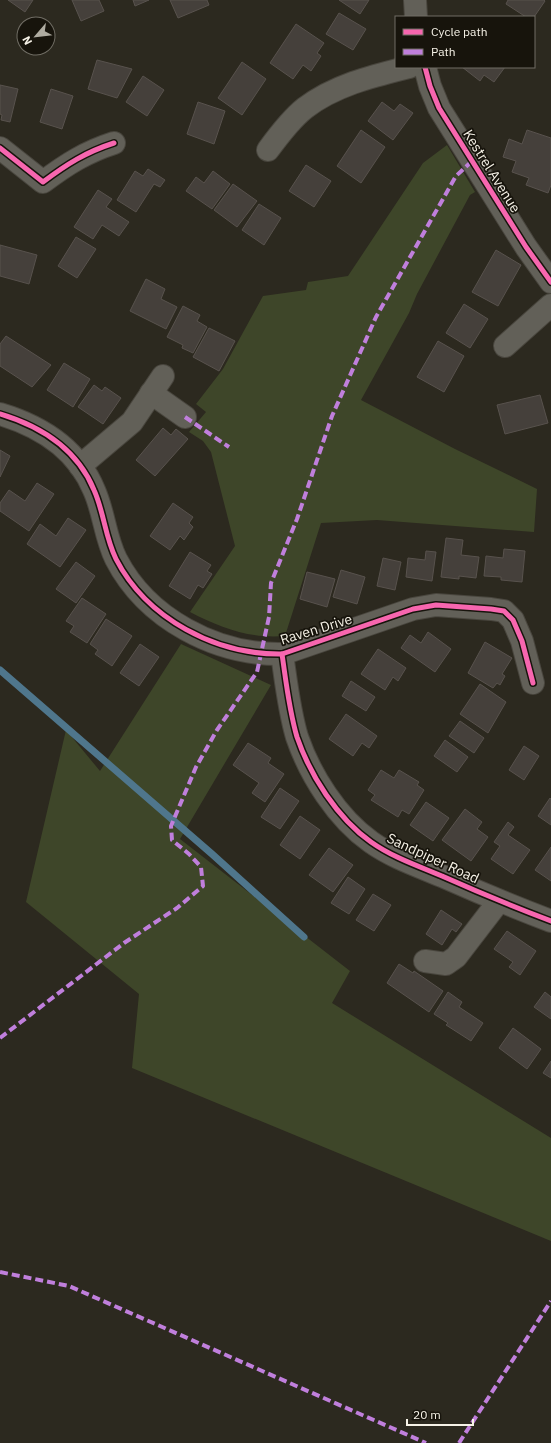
<svg xmlns="http://www.w3.org/2000/svg" width="551" height="1443" font-family="'IBM Plex Sans',sans-serif">
<style>
.green{fill:#3e4629}
.lines{fill:none;stroke-linecap:round;stroke-linejoin:round}
.stream{stroke:#4f768c;stroke-width:7}
.building{fill:#45403b;stroke:#58524d}
.minor-casing{stroke:#49463e;stroke-width:24}
.minor{stroke:#626058;stroke-width:22}
.quiet{stroke:#c07fdc;stroke-width:4;stroke-dasharray:8 4;stroke-linecap:butt}
.cycleway-casing{stroke:#17140c;stroke-width:8}
.cycleway{stroke:#f766af;stroke-width:5}
.labels{text-anchor:middle;stroke-width:3.5;stroke-linejoin:round;paint-order:stroke}
.street-label{font-size:14px;fill:#f6f2e7;stroke:#17140c}
</style>
<rect width="100%" height="100%" fill="#2c291f"/>
<g class="green">
<path d="M447,145L475,192L470,195L417,294L409,313L361,400L455,449L537,489L534,532L377,520L321,523L285,636C250,639 221,628 190,612L235,546L211,452L203,441L189,432L206,412L196,404L223,369L263,296L306,290L308,282L348,276L423,163Z"/>
<polygon points="181,644 271,685 180,839 350,971 332,1003 551,1138 551,1241 132,1068 139,994 26,902 66,730 100,771"/>
</g>
<g class="lines">
<polyline class="stream" points="0,670 212,854 304,937"/>
</g>
<g class="building">
<polygon points="8,0 33,0 25,12"/>
<polygon points="72,0 99,0 104,11 81,21"/>
<polygon points="133,0 149,0 135,6"/>
<polygon points="170,0 207,0 209,5 178,18"/>
<polygon points="339,0 369,0 360,14"/>
<polygon points="508,0 544,0 545,1 534,17 526,17 506,4"/>
<polygon points="339,13 366,29 353,50 326,34"/>
<polygon points="296,24 324,43 317,53 321,56 311,71 303,65 293,79 270,63"/>
<polygon points="97,60 132,69 117,98 88,89"/>
<polygon points="242,62 266,79 242,115 218,98"/>
<polygon points="462,67 505,67 494,82 484,75 480,81"/>
<polygon points="143,76 164,90 147,116 126,102"/>
<polygon points="0,85 18,89 10,122 1,120 2,115 0,114"/>
<polygon points="51,89 73,96 62,129 40,122"/>
<polygon points="198,102 225,111 214,144 187,134"/>
<polygon points="382,102 394,111 400,104 413,113 393,140 368,121"/>
<polygon points="361,130 385,147 361,183 337,166"/>
<polygon points="527,130 551,138 551,185 548,193 526,185 529,178 512,172 516,161 503,157 509,139 522,144"/>
<polygon points="306,165 331,181 314,207 289,191"/>
<polygon points="148,169 165,180 160,187 154,184 136,212 117,200 135,171 143,176"/>
<polygon points="213,171 230,184 212,209 186,191 196,177 204,183"/>
<polygon points="233,184 257,201 237,227 214,210"/>
<polygon points="98,190 112,199 106,207 129,222 119,236 102,225 93,239 74,227"/>
<polygon points="259,204 281,218 264,245 242,230"/>
<polygon points="76,237 96,249 77,278 58,266"/>
<polygon points="0,245 37,255 29,284 0,276"/>
<polygon points="496,250 521,265 498,306 472,292"/>
<polygon points="146,279 165,289 161,299 177,307 166,329 130,311"/>
<polygon points="464,304 488,319 470,348 446,333"/>
<polygon points="183,306 200,315 197,321 207,327 193,353 182,348 183,345 167,337"/>
<polygon points="209,328 235,341 219,371 193,357"/>
<polygon points="6,336 51,365 32,387 0,366 0,344"/>
<polygon points="438,341 464,356 444,392 417,377"/>
<polygon points="64,363 90,379 73,407 47,390"/>
<polygon points="94,385 102,391 105,387 121,398 103,424 78,407"/>
<polygon points="540,395 548,423 505,434 497,405"/>
<polygon points="163,428 171,435 176,429 188,439 155,476 136,460"/>
<polygon points="0,450 10,456 0,477"/>
<polygon points="37,483 54,494 29,531 0,511 0,503 9,490 25,501"/>
<polygon points="173,503 193,517 189,523 193,527 184,540 180,536 170,550 150,536"/>
<polygon points="68,518 86,530 60,567 27,544 40,524 56,536"/>
<polygon points="446,538 463,540 461,555 479,557 476,578 459,576 459,579 441,577"/>
<polygon points="504,549 525,551 522,582 501,580 501,577 484,576 486,556 503,558"/>
<polygon points="426,551 436,552 432,581 406,577 408,558 425,560"/>
<polygon points="190,552 211,565 207,571 212,574 203,588 198,585 190,599 169,586"/>
<polygon points="383,558 401,562 395,590 377,586"/>
<polygon points="76,562 95,576 76,603 56,589"/>
<polygon points="341,570 365,577 357,604 333,597"/>
<polygon points="307,572 335,579 327,607 300,599"/>
<polygon points="82,598 106,614 87,643 70,632 74,626 66,621"/>
<polygon points="106,619 132,636 112,666 95,654 98,650 90,644"/>
<polygon points="428,632 451,649 435,672 401,648 410,635 421,643"/>
<polygon points="485,642 512,658 502,674 505,676 500,685 497,683 493,688 468,673"/>
<polygon points="140,644 159,657 139,686 120,673"/>
<polygon points="378,649 406,668 398,681 393,677 385,690 361,674"/>
<polygon points="351,681 375,697 366,711 342,696"/>
<polygon points="480,684 506,702 488,733 460,714"/>
<polygon points="346,714 377,736 369,748 362,743 353,756 329,739"/>
<polygon points="460,721 484,738 474,753 449,736"/>
<polygon points="445,740 468,757 457,772 434,756"/>
<polygon points="248,743 271,758 268,763 284,774 265,802 252,793 259,783 233,765"/>
<polygon points="524,746 539,756 524,780 509,770"/>
<polygon points="381,770 394,778 399,770 419,782 417,785 424,790 409,814 402,810 398,817 371,800 375,795 368,790"/>
<polygon points="280,788 299,801 280,829 261,817"/>
<polygon points="550,798 551,799 551,825 538,816"/>
<polygon points="426,802 449,818 433,841 410,825"/>
<polygon points="465,809 482,822 477,829 488,837 471,861 442,840"/>
<polygon points="300,816 320,830 300,859 280,845"/>
<polygon points="508,822 514,827 508,835 530,850 513,874 491,859 500,846 494,842"/>
<polygon points="551,847 551,881 535,870"/>
<polygon points="329,848 353,865 333,892 309,875"/>
<polygon points="348,877 365,889 349,914 331,903"/>
<polygon points="373,894 391,905 374,931 356,920"/>
<polygon points="441,910 462,924 456,932 452,929 442,945 426,934"/>
<polygon points="507,931 536,951 520,975 509,967 513,962 494,949"/>
<polygon points="399,964 413,973 414,971 443,991 429,1012 387,983"/>
<polygon points="448,992 462,1002 459,1007 483,1023 471,1041 446,1025 448,1023 434,1014"/>
<polygon points="545,992 551,997 551,1019 534,1007"/>
<polygon points="513,1028 541,1049 527,1069 499,1048"/>
<polygon points="551,1061 551,1078 543,1073"/>
</g>
<g class="lines">
<g class="minor-casing">
<g id="minor">
<polyline points="415,0 416,17"/>
<polyline points="425,67 430,86 439,108 526,247 551,282"/>
<path d="M0,148L43,182C67,164 86,152 114,143"/>
<path d="M268,150C279,135 291,119 305,108C335,85 373,76 409,67"/>
<polyline points="505,346 551,305"/>
<polyline points="151,393 185,417"/>
<path d="M0,414C40,426 77,449 94,490C104,512 105,537 116,559C147,619 216,655 282,654L413,609L436,605L491,609L504,611L513,620L522,641L533,683"/>
<polyline points="80,466 132,422 163,376"/>
<path d="M282,654C286,681 289,710 297,737C310,775 337,818 371,842C392,857 418,866 442,876C478,892 514,907 551,921"/>
<polyline points="425,961 446,964 456,957 499,901"/>
</g>
</g>
<use href="#minor" class="minor"/>
<g class="quiet">
<polyline points="185,417 229,447"/>
<polyline points="0,1038 124,943 177,908 203,886 201,867 189,854 172,840 171,826 196,767 217,730 257,672 269,617 271,583 297,519 332,416 376,317 456,176 471,162"/>
<polyline points="0,1272 69,1286 426,1443"/>
<polyline points="459,1443 551,1301"/>
</g>
<g class="cycleway-casing">
<g id="cycleway">
<polyline points="425,67 430,86 439,108 526,247 551,282"/>
<path d="M0,148L43,182C67,164 86,152 114,143"/>
<path d="M0,414C40,426 77,449 94,490C104,512 105,537 116,559C147,619 216,655 282,654L413,609L436,605L491,609L504,611L513,620L522,641L533,683"/>
<path d="M282,654C286,681 289,710 297,737C310,775 337,818 371,842C392,857 418,866 442,876C478,892 514,907 551,921"/>
</g>
</g>
<use href="#cycleway" class="cycleway"/>
</g>
<g class="labels">
<g class="street-label">
<text transform="translate(492 171) rotate(58)" y="5">Kestrel Avenue</text>
<text transform="translate(316 629) rotate(-17)" y="5">Raven Drive</text>
<text transform="translate(433 858) rotate(25)" y="5">Sandpiper Road</text>
</g>
</g>
<rect x="395" y="16" width="140" height="52" fill="#17140c" stroke="#706d64"/>
<rect x="403" y="29" width="20" height="6" fill="#f766af" stroke="#706d64"/>
<text x="431" y="36" font-size="12" fill="#f6f2e7">Cycle path</text>
<rect x="403" y="49" width="20" height="6" fill="#c07fdc" stroke="#706d64"/>
<text x="431" y="56" font-size="12" fill="#f6f2e7">Path</text>
<g transform="translate(36 36) rotate(242)"><circle r="19" fill="#17140c" stroke="#706d64"/>
<path d="M0-3L7 15L0 10L-7 15Z" fill="#afaca1"/>
<text y="-6" font-size="11" font-weight="bold" text-anchor="middle" fill="#f6f2e7">N</text>
</g>
<path d="M407 1419v6h66v-6" fill="none" stroke="#f6f2e7" stroke-width="2"/>
<text x="413" y="1419" font-size="12" fill="#f6f2e7" stroke="#17140c" stroke-width="3" paint-order="stroke">20 m</text>
</svg>
